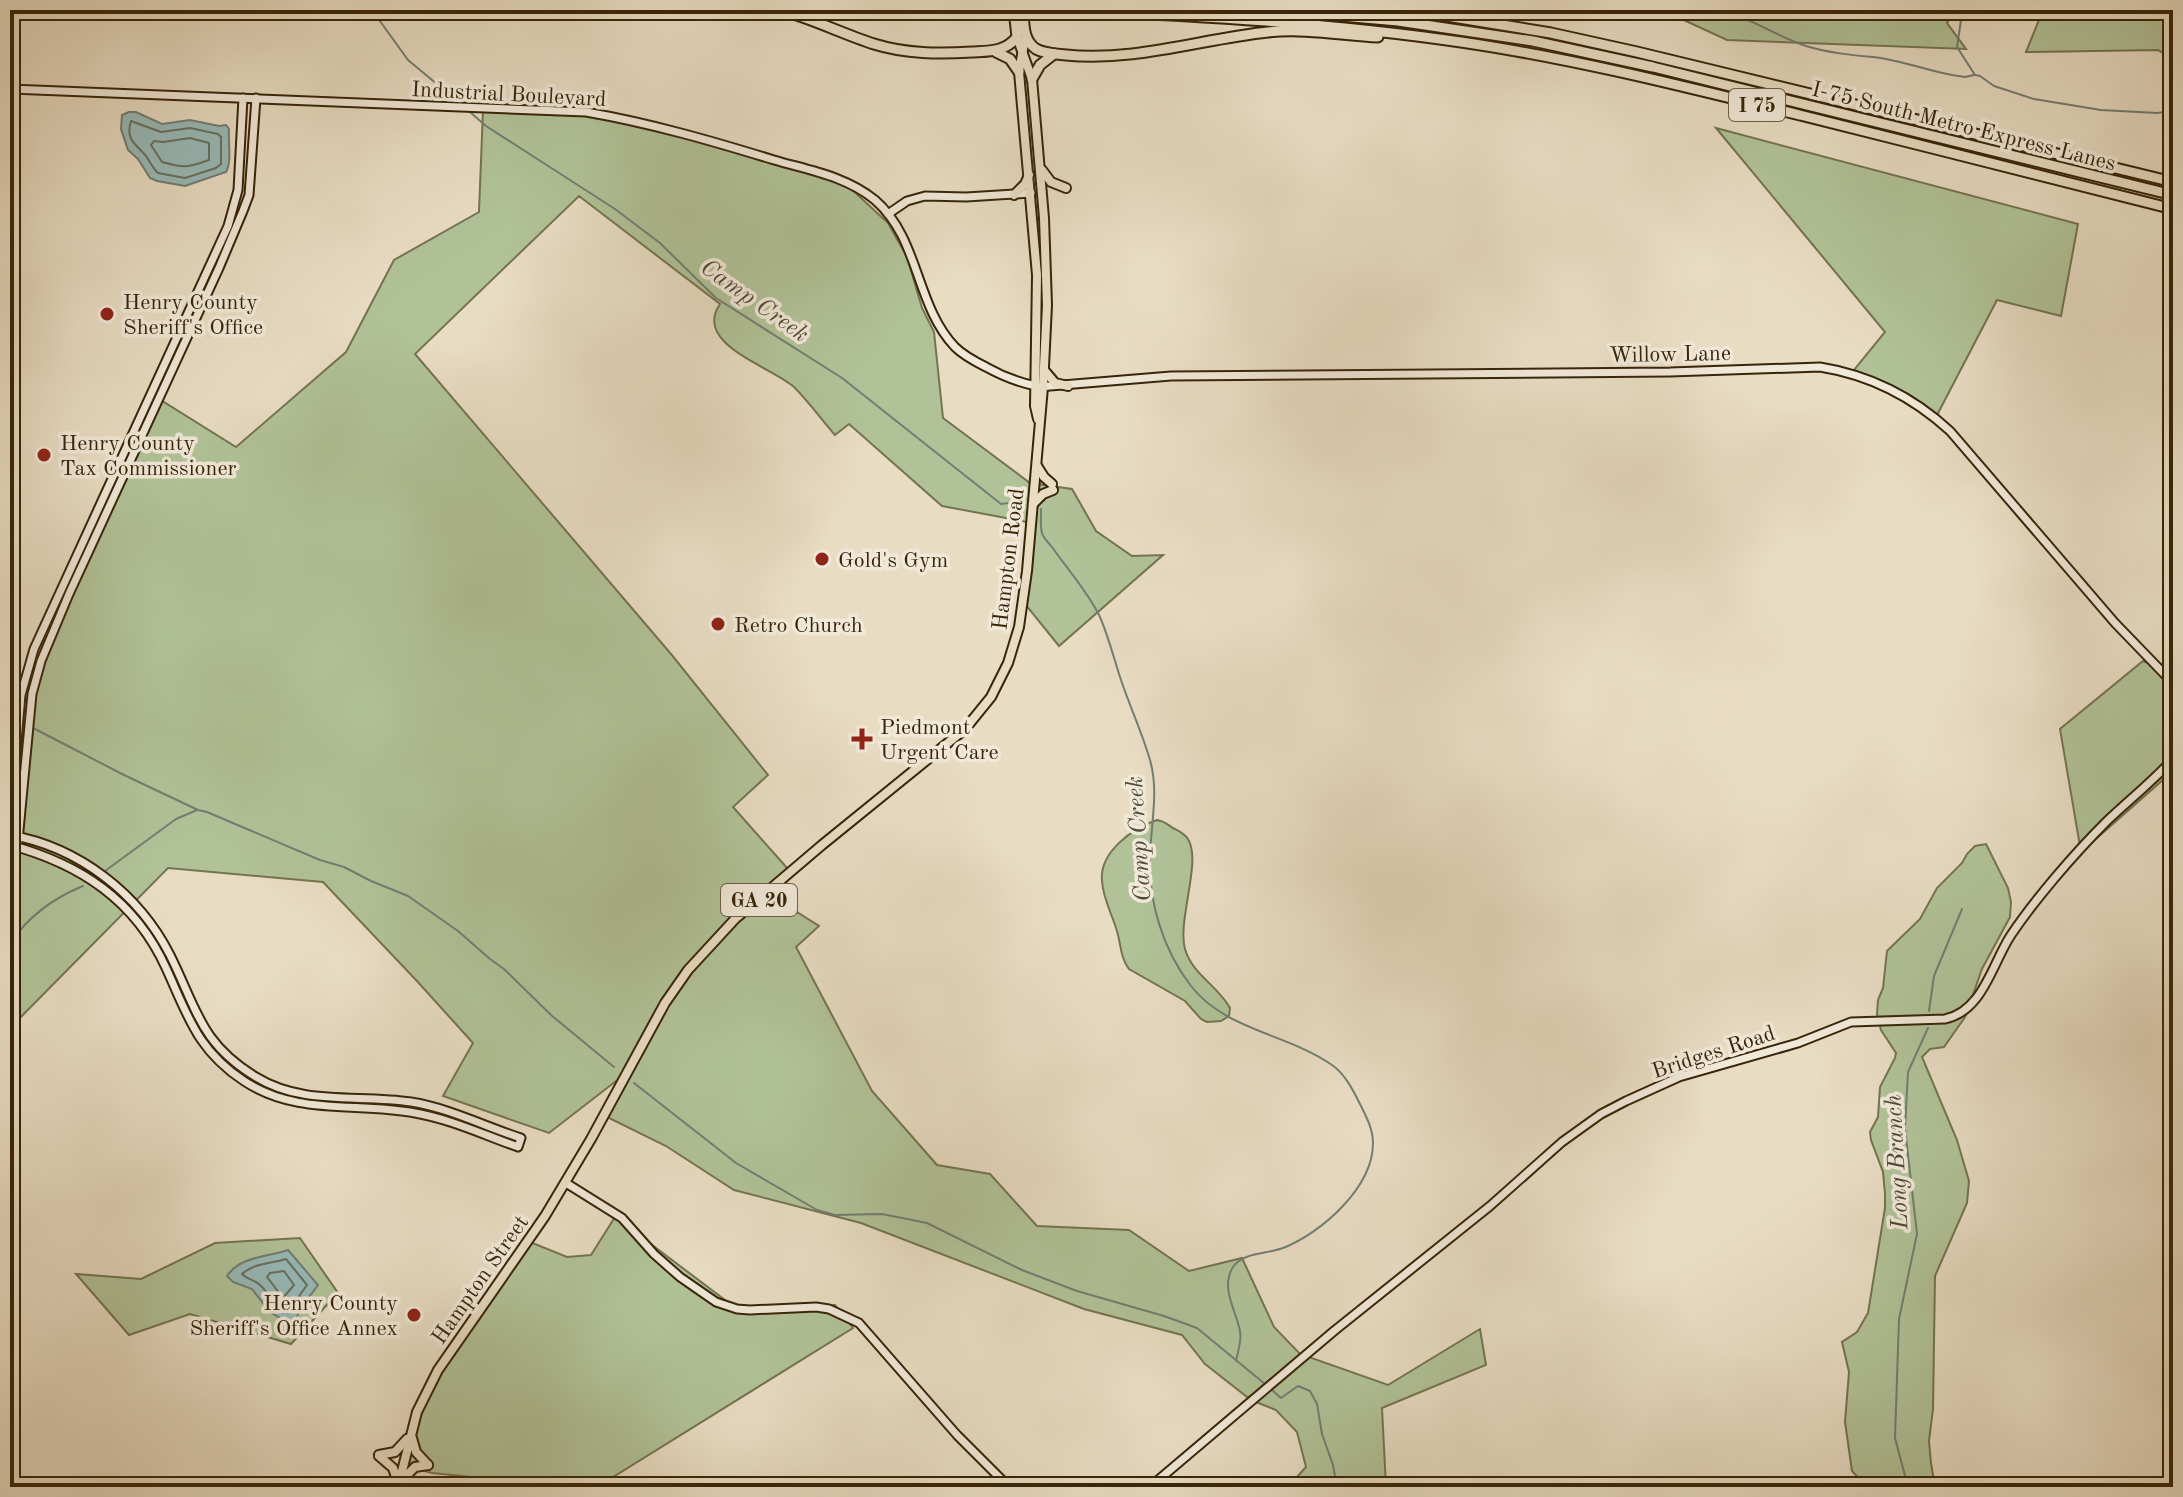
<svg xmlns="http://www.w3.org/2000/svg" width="2183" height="1497" font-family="'Old Standard TT',serif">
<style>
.green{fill:#b1c298;stroke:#747450;stroke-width:2}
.water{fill:#98bab8;stroke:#727e72;stroke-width:2}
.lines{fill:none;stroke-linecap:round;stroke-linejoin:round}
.shore{stroke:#687060;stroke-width:2}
.stream{stroke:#727e72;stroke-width:2}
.secondary-casing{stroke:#382508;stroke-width:11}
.primary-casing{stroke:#382508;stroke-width:12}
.highway-casing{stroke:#382508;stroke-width:13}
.secondary{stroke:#f0e8d8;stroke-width:7}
.primary{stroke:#e8dcc3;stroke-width:8}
.highway{stroke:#e8dcc3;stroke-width:9}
.poi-dot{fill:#8f2418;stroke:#f0e8d8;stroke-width:3}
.labels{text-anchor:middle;stroke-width:7;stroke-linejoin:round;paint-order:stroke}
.shield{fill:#f0e8d8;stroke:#6f6046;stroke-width:2}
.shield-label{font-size:20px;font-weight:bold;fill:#382508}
.street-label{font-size:22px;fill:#382508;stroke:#f0e8d8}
.poi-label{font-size:22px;fill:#382508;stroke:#f0e8d8;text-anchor:start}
.water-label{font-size:24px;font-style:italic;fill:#504a34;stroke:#f0e8d8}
</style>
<rect width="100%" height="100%" fill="#e8dcc3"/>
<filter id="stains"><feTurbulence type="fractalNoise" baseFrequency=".0025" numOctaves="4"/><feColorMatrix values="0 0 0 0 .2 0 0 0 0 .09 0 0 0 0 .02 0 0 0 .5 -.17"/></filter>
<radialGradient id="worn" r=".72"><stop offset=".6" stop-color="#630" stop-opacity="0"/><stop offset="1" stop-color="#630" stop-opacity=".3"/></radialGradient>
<g class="green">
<polygon points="1662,10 1956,10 1947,23 1966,49 1727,40"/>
<polygon points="2043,10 2173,10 2173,59 2158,50 2026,52"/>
<path d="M483,110L587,114L661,130L807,167L848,186L888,223L907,257L922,308L934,332L943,418L1030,483L1072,489L1096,531L1132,556L1163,555L1059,646L1021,599L1027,522L942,506L849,424L835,435C821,419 809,402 794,387C772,367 692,344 720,304L579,196L415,354L671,654L768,775L733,807L788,869L771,885L789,907L819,926L796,947L872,1091L937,1165L990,1174L1037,1226L1129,1230L1189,1271L1242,1258L1274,1327L1300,1354L1388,1385L1480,1329L1486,1365L1382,1408L1386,1487H1288L1306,1467L1297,1432L1276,1410L1251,1400L1205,1364L1182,1335L1084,1309L861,1223L734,1190L666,1146L605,1116L620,1078L549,1133L443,1096L473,1043L416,980L323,882L168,868L10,1028V824L42,648L159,399L236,447L346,352L394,260L479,212Z"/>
<polygon points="1716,128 2078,224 2061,316 1997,300 1935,419 1910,395 1882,383 1849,376 1885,332"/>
<polygon points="2143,661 2173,674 2173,771 2081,852 2060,729"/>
<path d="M1157,820C1164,821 1167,824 1173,828C1179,831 1184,833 1188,839C1202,861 1177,921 1185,949C1192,974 1218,986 1230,1008L1229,1016L1221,1021L1207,1022L1201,1019L1185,1001L1129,969C1120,958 1121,942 1116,928C1111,912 1103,898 1102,881C1099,852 1133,828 1157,820Z"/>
<polygon points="1986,844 2008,888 2011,902 2010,917 1982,969 1965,1017 1944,1047 1930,1049 1922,1057 1957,1140 1969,1181 1967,1203 1935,1276 1933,1409 1929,1441 1931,1463 1935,1487 1872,1487 1864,1484 1852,1471 1845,1422 1849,1372 1842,1342 1857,1332 1868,1313 1885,1208 1885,1194 1883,1172 1871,1140 1870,1132 1878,1117 1880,1087 1895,1058 1896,1053 1881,1030 1877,1014 1878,1000 1883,988 1887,951 1920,919 1937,888 1962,863 1967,854 1975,846"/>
<polygon points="615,1217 737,1309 835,1305 853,1328 597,1487 499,1487 490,1479 432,1473 402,1465 419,1399 450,1345 530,1242 567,1257 591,1255"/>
<polygon points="300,1238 338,1293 291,1344 190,1314 129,1335 76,1274 141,1279 215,1243"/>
</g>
<g class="water">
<path d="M129,112H136L162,124L190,120L219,126L226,125L229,129C228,142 232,162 226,172L185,186L157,181L150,178L138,159L128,150L121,129L122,115Z"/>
<path d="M288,1250L318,1285L300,1309L296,1319L289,1323L270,1312L252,1289L233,1282L227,1276C240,1256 268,1257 288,1250Z"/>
</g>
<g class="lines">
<g class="shore">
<path d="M131,121L161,132L190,128L218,134L221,137V164L216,168L185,178L158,173C153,168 150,162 146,156C136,144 125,140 131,121Z"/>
<path d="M190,138L209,143V160C187,168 184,168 162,162L151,145L154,141L163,142Z"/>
<path d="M286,1259L307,1285L287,1313C273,1306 270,1294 259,1284C254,1280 247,1279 242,1274C254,1263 270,1264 286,1259Z"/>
<polygon points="284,1271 294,1285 283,1298 267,1277 270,1273"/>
</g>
<g class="stream">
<polyline points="372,10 408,60 461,104"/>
<path d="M1721,10C1753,19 1776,36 1806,46C1829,53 1851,55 1873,57C1900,60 1926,70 1952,75L1965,77L1974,75"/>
<polyline points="1968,10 1961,20 1957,47 1975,75 1980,76 1994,86 2034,99 2101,110 2157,113 2173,111"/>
<polyline points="470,112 486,126 615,209 660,243 716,298 842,378 1001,504 1023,501"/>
<path d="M1041,509C1041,516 1040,526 1042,533C1043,538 1049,543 1052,547C1068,570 1088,592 1100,617C1109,638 1114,659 1121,680C1130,707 1142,732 1150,760C1159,791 1151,824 1150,856C1148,901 1163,950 1191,986C1225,1030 1288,1034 1332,1065C1345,1074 1353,1090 1360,1104C1366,1116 1373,1129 1373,1143C1373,1188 1321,1233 1283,1248C1268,1254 1243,1252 1233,1267C1220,1288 1236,1310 1240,1331C1242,1340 1238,1351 1236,1361"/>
<polyline points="35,729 124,775 198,810 207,812 320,860 344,867 371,881 408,896 458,931 490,959 504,969 551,1015 614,1067"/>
<polyline points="105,871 176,819 197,810"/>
<path d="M10,943C29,916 53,898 83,886"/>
<polyline points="1929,1011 1934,976 1962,909"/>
<polyline points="634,1083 736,1163 817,1210 835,1215 882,1214 927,1223 1022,1270 1077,1291 1164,1316 1197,1328 1265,1384"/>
<polyline points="1272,1390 1281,1398 1298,1386 1310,1391 1317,1404 1322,1434 1333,1465 1337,1487"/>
<polyline points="1908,1487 1895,1438 1899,1319 1917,1234 1905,1128 1908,1072 1928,1028"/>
</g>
<g class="secondary-casing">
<g id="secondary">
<path d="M10,89L586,112C650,123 712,141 774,160C808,170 846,176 875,200C920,239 915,305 955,347C963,355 976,362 986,367C1002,376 1017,382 1036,386"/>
<polyline points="888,214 907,201 925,196 966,197 1031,193"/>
<path d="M1038,387L1171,376L1670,372L1820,367C1870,375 1913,397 1950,431L2115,623L2173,683"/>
<polyline points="10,824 21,695 34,649 228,226 238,190 243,98"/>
<path d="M10,835C79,847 139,894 170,955C197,1009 200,1043 256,1077C303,1106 359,1094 411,1102C449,1108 484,1126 521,1138L518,1147C484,1135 450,1119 415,1113C355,1102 297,1116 244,1081C197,1050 188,1016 166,968C135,900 80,864 10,845"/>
<polyline points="18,841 32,694 41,661 69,594 219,268 243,211 249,195 256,98"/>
<polyline points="566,1183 622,1218 654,1254 680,1277 716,1302 737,1309 750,1310 816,1307 829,1309 859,1323 957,1435 1009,1487"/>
<path d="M1150,1487L1334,1331L1490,1206L1562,1142L1601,1114L1626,1101L1679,1077L1798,1043L1851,1022L1945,1019C1983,1011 1992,964 2011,935C2036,898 2074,854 2106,822C2128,801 2152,782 2173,759"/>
</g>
</g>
<g class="primary-casing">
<g id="primary">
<polyline points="1025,38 1019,72 1037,275 1035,406 1038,419"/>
<polyline points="1042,170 1051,182 1066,188"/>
<polyline points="1014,195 1025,184 1029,175"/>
<polyline points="1044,370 1055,383 1068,386"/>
<polyline points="1037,466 1044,477 1052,484"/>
<polyline points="1033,504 1043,494 1053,490"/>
<polyline points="412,1438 416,1452 428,1465"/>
<polyline points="379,1455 395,1452 407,1439"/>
<polyline points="379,1456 393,1468 398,1483"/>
<polyline points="401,1481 415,1467 428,1465"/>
<polyline points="398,1487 417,1412 438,1370 545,1216 591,1139 665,1003 688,970 735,919 822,845 965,729 991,697 1008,663 1019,627 1027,571 1043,387 1047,305 1044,218 1032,79 1017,37"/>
</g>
</g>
<g class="highway-casing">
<g id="highway">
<path d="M781,10C813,19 843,34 874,44C906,54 939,54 972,52C990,51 1005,52 1017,37L1014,10"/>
<path d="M1023,10C1024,25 1023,40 1036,49C1045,54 1057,54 1066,55C1134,62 1201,39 1268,32C1304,28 1342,35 1378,37"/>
<path d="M1070,10C1201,16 1331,23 1461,42C1577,59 1690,88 1804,116C1927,147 2050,177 2173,209"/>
<polyline points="1274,10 1398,21 1533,41 1653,67 2173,195"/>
<polyline points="1410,10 1551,33 1637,52 2173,182"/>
<polyline points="996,52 1010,59 1019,72"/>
<polyline points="1032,79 1040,65 1054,54"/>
</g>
</g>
<use href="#secondary" class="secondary"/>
<use href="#primary" class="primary"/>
<use href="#highway" class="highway"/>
</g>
<g class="poi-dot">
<circle cx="107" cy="314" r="8"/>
<circle cx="44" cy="455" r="8"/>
<circle cx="822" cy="559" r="8"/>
<circle cx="718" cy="624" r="8"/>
<path d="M858 727h8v8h8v8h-8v8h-8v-8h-8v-8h8z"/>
<circle cx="414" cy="1315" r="8"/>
</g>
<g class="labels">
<g class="shield">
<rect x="1729" y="89" width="56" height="32" rx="6"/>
<rect x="721" y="884" width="76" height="32" rx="6"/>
</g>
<g class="shield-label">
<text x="1757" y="112">I 75</text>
<text x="759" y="907">GA 20</text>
</g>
<g class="street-label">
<text transform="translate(509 93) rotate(3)" y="8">Industrial Boulevard</text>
<text transform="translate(1964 125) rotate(14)" y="8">I-75 South Metro Express Lanes</text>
<text transform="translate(1670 353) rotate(-1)" y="8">Willow Lane</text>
<text transform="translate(1007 559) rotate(-83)" y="8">Hampton Road</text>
<text transform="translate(1713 1051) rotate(-18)" y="8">Bridges Road</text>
<text transform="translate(479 1279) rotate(-55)" y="8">Hampton Street</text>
</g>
<g class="poi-label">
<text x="123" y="309">Henry County<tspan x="123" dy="25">Sheriff's Office</tspan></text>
<text x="60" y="450">Henry County<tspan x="60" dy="25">Tax Commissioner</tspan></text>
<text x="838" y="567">Gold's Gym</text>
<text x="734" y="632">Retro Church</text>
<text x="880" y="734">Piedmont<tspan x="880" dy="25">Urgent Care</tspan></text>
<text x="398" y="1310" text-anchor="end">Henry County<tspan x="398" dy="25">Sheriff's Office Annex</tspan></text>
</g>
<g class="water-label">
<text transform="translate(755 300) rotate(35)" y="8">Camp Creek</text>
<text transform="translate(1138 839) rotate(-94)" y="8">Camp Creek</text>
<text transform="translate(1896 1162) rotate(-93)" y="8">Long Branch</text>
</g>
</g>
<rect width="2183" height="1497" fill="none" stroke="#e8dcc3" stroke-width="40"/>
<rect x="12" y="12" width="2159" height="1473" fill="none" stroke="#382508" stroke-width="4"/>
<rect x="20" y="20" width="2143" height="1457" fill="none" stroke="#382508" stroke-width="2"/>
<rect width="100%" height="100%" filter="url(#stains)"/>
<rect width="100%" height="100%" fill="url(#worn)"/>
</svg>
